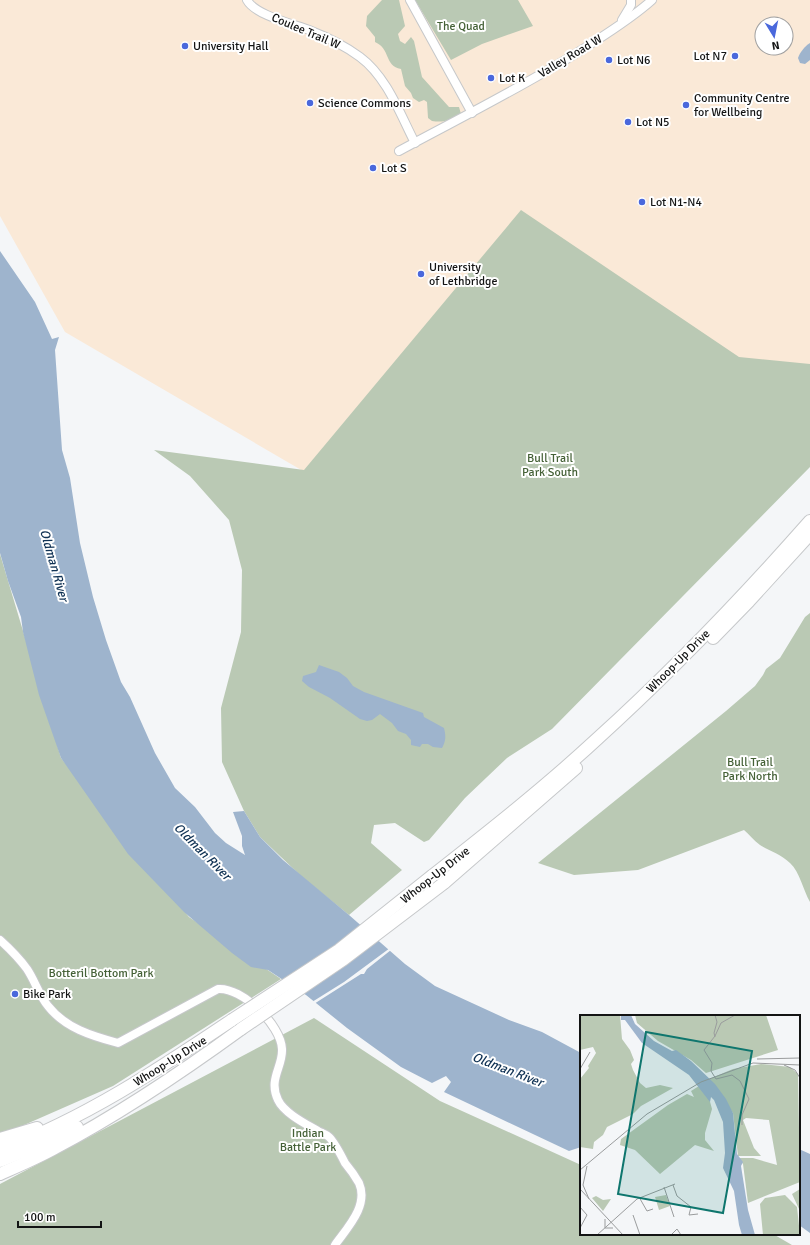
<svg xmlns="http://www.w3.org/2000/svg" width="810" height="1245" font-family="Signika,sans-serif">
<style>
.education{fill:#fae9d7;fill-rule:evenodd}
.green{fill:#bac9b4}
.water{fill:#9eb4cd}
.pier{fill:#f4f6f8}
.lines{fill:none;stroke-linecap:round;stroke-linejoin:round}
.minor-casing{stroke:#c6c8ca;stroke-width:10}
.highway-casing{stroke:#c6c8ca;stroke-width:14}
.minor{stroke:#fff;stroke-width:8}
.highway{stroke:#fff;stroke-width:12}
.highway-bridge-casing{stroke:#c6c8ca;stroke-width:14;stroke-linecap:butt}
.highway-bridge{stroke:#fff;stroke-width:12}
.poi-dot{fill:#4a68dc;stroke:#fff;stroke-width:1.5}
.labels{text-anchor:middle;stroke-width:4;stroke-linejoin:round;paint-order:stroke}
.park-label{font-size:12px;fill:#456137;stroke:#fff}
.street-label{font-size:12px;fill:#131414;stroke:#fff}
.poi-label{font-size:12px;fill:#131414;stroke:#fff;text-anchor:start}
.water-label{font-size:13px;font-style:italic;fill:#103254;stroke:#fff}
.inset-road{fill:none;stroke:#9a9c9d;stroke-width:1}
.view{fill:#0f766e;fill-opacity:0.15;stroke:#0f766e;stroke-width:2}
.inset-edge{fill:none;stroke:#131414;stroke-width:2}
</style>
<rect width="100%" height="100%" fill="#f4f6f8"/>
<path class="education" d="M0,0H810V378L303,471L65,332L0,216ZM762,24H786V48H762Z"/>
<g class="green">
<path d="M382,0H399L405,26L398,34L400,41L405,44L411,37L414,41L422,77L449,107H459L461,114C451,120 444,123 432,121L428,118L427,102L424,100L419,102L413,98L411,93L405,86L401,69C384,66 391,49 375,42V37L366,26L367,16Z"/>
<polygon points="415,0 518,0 533,26 482,44 451,60"/>
<polygon points="521,210 739,357 810,364 810,467 552,729 507,758 465,798 429,840 424,842 395,823 374,825 371,843 402,870 349,915 302,877 260,837 244,811 222,762 221,708 241,632 242,570 229,520 190,476 154,450 304,470"/>
<polygon points="0,554 61,758 189,917 281,979 113,1086 15,1129 0,1134"/>
<path d="M810,613V902C803,890 800,872 790,863C781,854 770,851 760,845C754,841 749,834 744,830L638,870L574,875L538,863L726,711L755,686L763,675L766,669L780,658L805,617Z"/>
<polygon points="314,1018 440,1101 581,1165 581,1234 773,1234 792,1245 0,1245 0,1184"/>
</g>
<g class="water">
<path d="M810,43V60L805,64L800,63L798,58C800,52 805,46 810,43Z"/>
<polygon points="0,251 35,302 52,339 59,337 55,350 62,450 70,478 80,543 93,597 106,640 121,682 130,697 155,753 175,788 195,807 215,833 226,843 245,855 242,846 242,836 233,812 244,811 260,837 283,860 349,915 405,964 435,986 509,1020 542,1032 581,1053 581,1147 569,1151 444,1092 451,1082 446,1076 432,1083 401,1067 347,1028 306,995 268,970 251,967 232,953 184,912 128,854 61,758 39,695 23,632 21,617 8,581 0,553"/>
<path d="M319,665L339,672L347,678L353,686L364,692L423,713L424,717L444,728C446,736 446,741 442,748L433,747L428,744H422L420,747L411,745V740L406,734L398,731L392,723L380,714L372,720L367,721L360,719L330,698L309,687L302,681L303,676L316,672Z"/>
<polygon points="799,1149 810,1154 810,1233 799,1225"/>
</g>
<polygon class="pier" points="390,948 391,950 367,969 364,974 361,974 317,1002 314,1004 312,1002 344,982"/>
<g class="lines">
<g class="minor-casing">
<g id="minor">
<path d="M247,0C255,15 293,24 309,30C327,37 344,45 360,57C387,77 400,114 415,143"/>
<polyline points="410,0 472,113"/>
<polyline points="622,20 631,5 631,0"/>
<path d="M399,151C460,118 523,87 583,49C606,34 631,19 652,0"/>
<path d="M0,940C10,949 19,958 27,969C35,981 39,995 48,1006C65,1028 92,1036 118,1043L218,989C242,987 281,1025 282,1049C283,1067 268,1079 278,1100C284,1113 306,1124 318,1131C322,1133 326,1134 329,1137C335,1143 341,1155 345,1163C350,1169 355,1176 359,1183C369,1206 347,1228 335,1245"/>
</g>
</g>
<g class="highway-casing">
<g id="highway">
<polyline points="713,638 749,601 810,534"/>
<path d="M432,876C488,832 544,788 597,739C672,671 743,597 810,521"/>
<polyline points="444,883 576,768"/>
<polyline points="0,1139 37,1128"/>
<path d="M0,1150C84,1119 159,1069 232,1020"/>
<polyline points="0,1161 34,1147 77,1127"/>
<path d="M0,1174C18,1166 37,1158 55,1148C120,1114 182,1072 241,1029"/>
</g>
</g>
<use href="#minor" class="minor"/>
<use href="#highway" class="highway"/>
<g class="highway-bridge-casing">
<g id="highway-bridge">
<polyline points="232,1020 339,950 432,876"/>
<polyline points="241,1029 344,959 444,883"/>
</g>
</g>
<use href="#highway-bridge" class="highway-bridge"/>
</g>
<g class="poi-dot">
<circle cx="185" cy="46" r="4"/>
<circle cx="735" cy="56" r="4"/>
<circle cx="609" cy="60" r="4"/>
<circle cx="491" cy="78" r="4"/>
<circle cx="310" cy="103" r="4"/>
<circle cx="686" cy="105" r="4"/>
<circle cx="628" cy="122" r="4"/>
<circle cx="373" cy="168" r="4"/>
<circle cx="642" cy="202" r="4"/>
<circle cx="421" cy="274" r="4"/>
<circle cx="15" cy="994" r="4"/>
</g>
<g class="labels">
<g class="park-label">
<text x="461" y="30">The Quad</text>
<text x="550" y="462">Bull Trail<tspan x="550" dy="14">Park South</tspan></text>
<text x="750" y="766">Bull Trail<tspan x="750" dy="14">Park North</tspan></text>
<text x="101" y="977">Botteril Bottom Park</text>
<text x="308" y="1137">Indian<tspan x="308" dy="14">Battle Park</tspan></text>
</g>
<g class="street-label">
<text transform="translate(306 31) rotate(23)" y="4">Coulee Trail W</text>
<text transform="translate(570 56) rotate(-31)" y="4">Valley Road W</text>
<text transform="translate(678 661) rotate(-45)" y="4">Whoop-Up Drive</text>
<text transform="translate(435 875) rotate(-38)" y="4">Whoop-Up Drive</text>
<text transform="translate(170 1061) rotate(-32)" y="4">Whoop-Up Drive</text>
</g>
<g class="poi-label">
<text x="193" y="50">University Hall</text>
<text x="727" y="60" text-anchor="end">Lot N7</text>
<text x="617" y="64">Lot N6</text>
<text x="499" y="82">Lot K</text>
<text x="694" y="102">Community Centre<tspan x="694" dy="14">for Wellbeing</tspan></text>
<text x="318" y="107">Science Commons</text>
<text x="636" y="126">Lot N5</text>
<text x="381" y="172">Lot S</text>
<text x="650" y="206">Lot N1-N4</text>
<text x="429" y="271">University<tspan x="429" dy="14">of Lethbridge</tspan></text>
<text x="23" y="998">Bike Park</text>
</g>
<g class="water-label">
<text transform="translate(55 565) rotate(74)" y="5">Oldman River</text>
<text transform="translate(203 851) rotate(45)" y="5">Oldman River</text>
<text transform="translate(508 1069) rotate(21)" y="5">Oldman River</text>
</g>
</g>
<g transform="translate(580 1015)">
<rect width="220" height="220" fill="#f4f6f8"/>
<path d="M40,0L42,24L50,35L54,45L51,49L53,55L60,68L66,73L80,70L93,73L61,91L53,99L27,112L23,120L14,127L13,134L0,132V64L9,53L8,51L16,38L13,32L0,35V1ZM55,0H186L198,35L126,58L111,45L78,26L57,8ZM181,49L210,52L218,59L220,167L168,188L163,149L159,143H173L197,150L189,105L166,103L163,105L174,133L181,141H158L153,98L129,64L153,54ZM119,71L129,83L132,94L125,118V125L134,136L115,130L80,159L55,135L40,130L41,124L88,90L107,79L114,82L111,76ZM220,174V196L212,179ZM86,180L90,191L79,195L75,182ZM205,180L217,192L220,220H183L180,189L185,183ZM16,181L23,185L31,184L23,196L12,183Z" fill="#bac9b4"/>
<path d="M41,0H51L55,9L74,26L92,36L96,35L111,46L135,69L146,84L153,98L157,139L163,147L161,151L168,195L175,220H162L159,210L154,176L143,153L145,138L143,107L134,85L131,82L130,87L109,60L62,28L45,5H41Z" fill="#9eb4cd"/>
<path class="inset-road" d="M155,0L141,8L135,21L124,35L132,48L131,56L136,64L152,60L160,66L169,84L162,100V110M135,22L134,18L137,7L135,0M177,44L220,43M204,50L215,55L220,63M0,54L10,37M7,151L3,170L9,184M0,155L67,99L121,67L173,48L220,50M93,170L97,181L111,192L109,200L118,199M84,172L94,202M0,174L43,220M59,182L67,196L73,194M0,192L7,200L0,213M53,200L60,220M25,204V213H33M17,220L57,184L95,169M91,220L97,214L101,220"/>
<path class="view" d="M66,17L172,36L143,198L38,179Z"/>
<rect width="220" height="220" class="inset-edge"/>
</g>
<g transform="translate(774 36) rotate(170)"><circle r="19" fill="#ffffff" stroke="#a1a1a1"/>
<path d="M0-3L7 15L0 10L-7 15Z" fill="#4a68dc"/>
<text y="-6" font-size="11" font-weight="bold" text-anchor="middle" fill="#131414">N</text>
</g>
<path d="M18 1221v6h83v-6" fill="none" stroke="#131414" stroke-width="2"/>
<text x="24" y="1221" font-size="12" fill="#131414" stroke="#ffffff" stroke-width="3" paint-order="stroke">100 m</text>
</svg>
